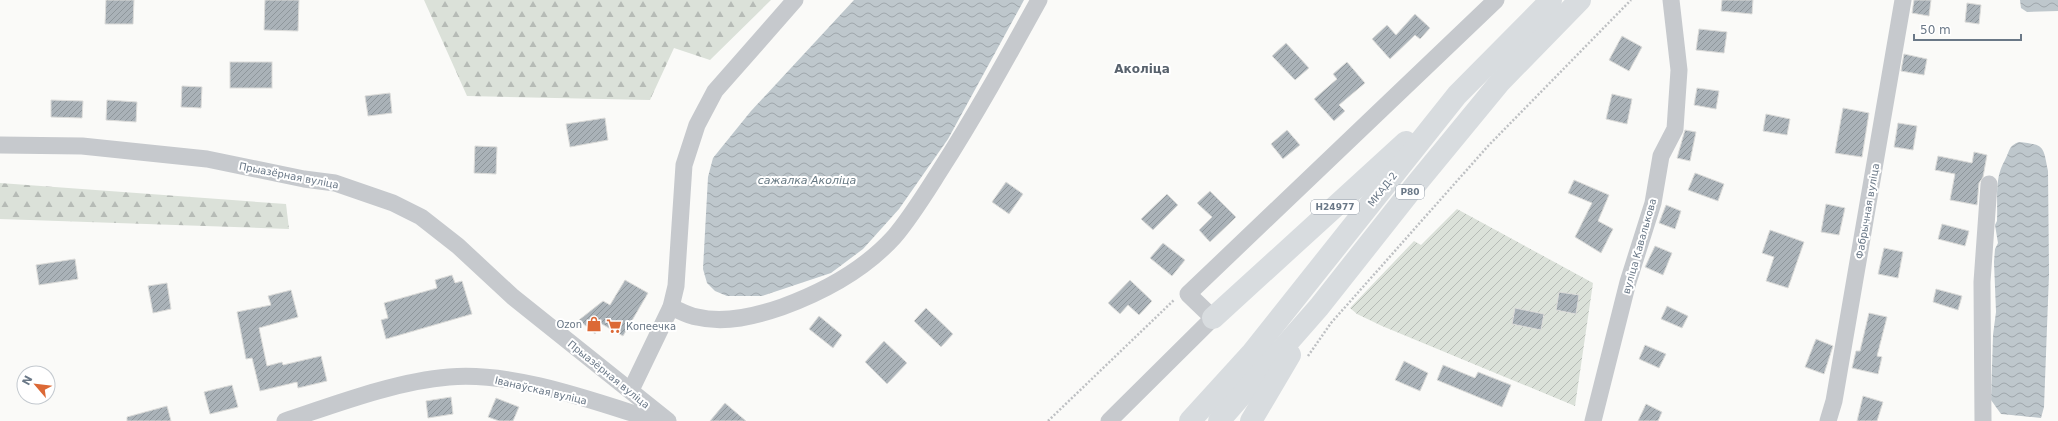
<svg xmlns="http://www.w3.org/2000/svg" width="2058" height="421" font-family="'DejaVu Sans',sans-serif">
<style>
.forest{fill:url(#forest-firs)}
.garden{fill:url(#garden-furrows)}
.water{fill:url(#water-waves)}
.building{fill:url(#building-hatch);stroke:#dcdcda}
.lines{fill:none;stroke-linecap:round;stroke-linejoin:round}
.path{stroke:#bec0c3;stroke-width:2.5;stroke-dasharray:2 2;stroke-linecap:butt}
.minor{stroke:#c6c9cd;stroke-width:17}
.highway{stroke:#d8dcdf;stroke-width:22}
.labels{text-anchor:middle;stroke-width:4;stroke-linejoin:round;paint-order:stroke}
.shield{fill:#fff;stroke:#97a0ab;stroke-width:1}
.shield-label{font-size:9px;font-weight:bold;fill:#6a7887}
.street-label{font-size:10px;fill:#6a7887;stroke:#fff}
.poi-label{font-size:10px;fill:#6a7887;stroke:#fff;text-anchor:end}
.water-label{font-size:11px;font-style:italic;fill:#667882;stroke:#fff}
.quarter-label{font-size:12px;font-weight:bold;fill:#58626d;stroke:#fff}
</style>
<defs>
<pattern id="forest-firs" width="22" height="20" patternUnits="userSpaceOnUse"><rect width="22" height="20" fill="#dbe1d9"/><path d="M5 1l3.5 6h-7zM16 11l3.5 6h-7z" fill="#b6bbb6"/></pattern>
<pattern id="garden-furrows" width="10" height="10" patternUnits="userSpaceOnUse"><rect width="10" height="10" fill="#dbe1d9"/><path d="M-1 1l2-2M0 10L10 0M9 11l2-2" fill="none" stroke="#b6bbb6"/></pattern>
<pattern id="water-waves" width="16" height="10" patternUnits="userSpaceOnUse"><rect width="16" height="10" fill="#bec7cc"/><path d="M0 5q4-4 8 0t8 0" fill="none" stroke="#9ea6ab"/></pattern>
<pattern id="building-hatch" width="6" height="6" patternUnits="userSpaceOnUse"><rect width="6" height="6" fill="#aab2b8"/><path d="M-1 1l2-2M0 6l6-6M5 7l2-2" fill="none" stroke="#8e969b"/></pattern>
</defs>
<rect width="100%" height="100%" fill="#fafaf8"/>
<g class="forest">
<polygon points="424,0 771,0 710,60 674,48 650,100 467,96"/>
<polygon points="0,183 286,204 289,229 0,219"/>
</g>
<polygon class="garden" points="1457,209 1593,283 1575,406 1382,326 1357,314 1350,308 1414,241 1421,245"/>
<g class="water">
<polygon points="854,0 1024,0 948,139 899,209 863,249 831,273 762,296 727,296 715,291 707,283 703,269 708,177 713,158 751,111"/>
<polygon points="2020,0 2058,0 2058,11 2027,12 2021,8"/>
<path d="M2019,142C2045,145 2043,146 2048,171L2049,274L2044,407L2041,418L2001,414L1991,400L1993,335L1996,312L1994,262L1995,249L1998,243L1995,225L1997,221C1998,200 1994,178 2005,160C2010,151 2008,146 2019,142Z"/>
</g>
<g class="building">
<polygon points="106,0 134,0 133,24 105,24"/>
<polygon points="265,0 299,0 298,31 264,30"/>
<polygon points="1722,0 1753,0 1752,14 1721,11"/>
<polygon points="1914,0 1931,0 1929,16 1912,13"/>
<polygon points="1967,3 1981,5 1979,24 1965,22"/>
<polygon points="1415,14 1430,28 1420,39 1415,35 1390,59 1372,39 1387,25 1396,35"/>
<polygon points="1699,29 1727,32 1724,53 1696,50"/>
<polygon points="1622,36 1642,47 1629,71 1609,60"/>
<polygon points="1286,43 1309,68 1295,80 1272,56"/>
<polygon points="1904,54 1927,59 1924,75 1901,71"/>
<rect x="230" y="62" width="42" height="26"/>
<polygon points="1347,62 1365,83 1339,105 1345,111 1334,121 1314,99 1337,79 1333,74"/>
<polygon points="182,86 202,87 201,108 181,107"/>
<polygon points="1697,88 1719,91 1716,109 1694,105"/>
<polygon points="390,93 392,113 368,116 365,96"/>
<polygon points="1612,94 1632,99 1627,124 1606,119"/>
<polygon points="51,100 83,101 82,118 51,117"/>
<polygon points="107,100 137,102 136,122 106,120"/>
<polygon points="1843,108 1869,113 1862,157 1835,153"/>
<polygon points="1766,114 1790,119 1787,135 1763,131"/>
<polygon points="605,118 608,140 570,147 566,124"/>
<polygon points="1898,123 1917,126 1913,150 1894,147"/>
<polygon points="1287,130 1300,145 1283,159 1271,144"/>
<polygon points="1685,130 1696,132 1690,161 1677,158"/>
<polygon points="475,146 497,147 496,174 474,173"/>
<polygon points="1974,152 1987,155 1983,177 1979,183 1977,205 1950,200 1955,174 1935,170 1938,156 1972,163"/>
<polygon points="1695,173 1724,184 1718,201 1688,190"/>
<polygon points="1574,180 1609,195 1598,221 1613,229 1601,253 1575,237 1592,203 1568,193"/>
<polygon points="1006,182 1023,194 1009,214 992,202"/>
<polygon points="1210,191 1236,217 1210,242 1199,230 1212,217 1197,203"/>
<polygon points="1167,194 1178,205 1153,230 1141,219"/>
<polygon points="1826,204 1845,208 1839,235 1821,232"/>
<polygon points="1666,205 1681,211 1675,229 1659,223"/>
<polygon points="1942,224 1969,231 1965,246 1938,239"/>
<polygon points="1770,230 1804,242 1788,288 1766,281 1774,257 1762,253"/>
<polygon points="1163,243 1185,260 1172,276 1150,258"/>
<polygon points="1655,246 1672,253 1663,275 1645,267"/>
<polygon points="1884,248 1903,252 1898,278 1878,274"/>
<polygon points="75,259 78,279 39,285 36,265"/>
<polygon points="452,275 455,283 462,281 472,314 386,339 381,320 388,318 384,303 437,288 435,280"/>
<polygon points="625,280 648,293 623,336 600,323 595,334 579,320 603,301 610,305"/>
<polygon points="1130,280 1152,301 1139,315 1128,305 1120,314 1108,303"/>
<polygon points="167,283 171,309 153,313 148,286"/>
<polygon points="1936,289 1962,296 1958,310 1933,302"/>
<polygon points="291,290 298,317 259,328 267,366 282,362 283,365 321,356 327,381 298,388 297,382 260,391 252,358 246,359 237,312 271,305 268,296"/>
<polygon points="1559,292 1579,295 1576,314 1556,310"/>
<polygon points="1667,306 1688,316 1682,328 1661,319"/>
<polygon points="926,308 953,334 941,347 914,321"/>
<polygon points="1515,308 1544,314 1541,330 1512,324"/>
<polygon points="1869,313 1887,317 1877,356 1882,357 1878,374 1852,368 1856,351 1860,351"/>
<polygon points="819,316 842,335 833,348 809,329"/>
<polygon points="1816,339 1833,346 1824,374 1805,367"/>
<polygon points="884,341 907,363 887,384 865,362"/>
<polygon points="1645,345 1666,354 1659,368 1639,359"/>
<polygon points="1404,361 1428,373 1420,391 1395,380"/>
<polygon points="1443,365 1475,378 1478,372 1511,385 1502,407 1437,380"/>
<polygon points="232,385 238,407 210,414 204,392"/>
<polygon points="1863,396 1883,402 1877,421 1857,421"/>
<polygon points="451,397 453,414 428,418 426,401"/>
<polygon points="496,398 519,407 513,421 499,421 488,417"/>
<polygon points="725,403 746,421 710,421"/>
<polygon points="1646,404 1662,412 1658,421 1638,421"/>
<polygon points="167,406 171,421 127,421 127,417"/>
</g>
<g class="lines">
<g class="path">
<polyline points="1308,356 1331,323 1488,146 1631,0"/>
<polyline points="1048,421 1174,300"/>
</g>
<g class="minor">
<polyline points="0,145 82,146 207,159 304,179 335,183 393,203 421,217 458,246 513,297 668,421"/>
<path d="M671,307C679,310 688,316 697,317C725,324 756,316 782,307C823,292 865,269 894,237C911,217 925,194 939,172C975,116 1007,58 1039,0"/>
<polyline points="631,390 671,307 676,286 684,165 697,125 715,91 795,0"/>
<path d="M285,421C336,404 397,381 449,377C514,371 596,402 657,421"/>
<polyline points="1109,421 1213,318 1188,294 1496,0"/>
<polyline points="1593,421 1628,282 1653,203 1661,156 1675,129 1679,70 1671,0"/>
<polyline points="1828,421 1834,401 1903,0"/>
<polyline points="1983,421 1982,282 1989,184"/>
</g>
<g class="highway">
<polyline points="1213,318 1406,142"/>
<polyline points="1190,421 1251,354 1457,95 1551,0"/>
<polyline points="1219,421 1319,307 1417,183 1500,82 1580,0"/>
<polyline points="1251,421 1290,355"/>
</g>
</g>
<defs>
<g id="shop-bare" transform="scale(1.2)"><path d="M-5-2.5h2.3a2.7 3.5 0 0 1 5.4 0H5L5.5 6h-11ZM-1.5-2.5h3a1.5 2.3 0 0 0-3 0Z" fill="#dc6936" stroke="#fff" stroke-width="2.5" paint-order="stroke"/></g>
<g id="supermarket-bare" transform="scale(1.2)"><path d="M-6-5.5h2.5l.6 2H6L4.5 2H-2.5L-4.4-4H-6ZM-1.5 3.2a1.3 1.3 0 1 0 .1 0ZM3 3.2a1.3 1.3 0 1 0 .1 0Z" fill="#dc6936" stroke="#fff" stroke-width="2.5" paint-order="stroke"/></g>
</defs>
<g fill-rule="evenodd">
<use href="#shop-bare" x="594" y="324"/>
<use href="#supermarket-bare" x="614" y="326"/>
</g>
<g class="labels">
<g class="shield">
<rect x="1396" y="185" width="28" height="14" rx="3"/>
<rect x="1311" y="200" width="48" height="14" rx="3"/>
</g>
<g class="shield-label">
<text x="1410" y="195">Р80</text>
<text x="1335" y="210">Н24977</text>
</g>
<g class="street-label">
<text transform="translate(289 175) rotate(11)" y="4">Прыазёрная вуліца</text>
<text transform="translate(1382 189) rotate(-52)" y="4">МКАД-2</text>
<text transform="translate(1867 211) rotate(-80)" y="4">Фабрычная вуліца</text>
<text transform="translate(1639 246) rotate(-74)" y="4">вуліца Кавалькова</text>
<text transform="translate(609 374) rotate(39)" y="4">Прыазёрная вуліца</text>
<text transform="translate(541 390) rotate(13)" y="4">Іванаўская вуліца</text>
</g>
<g class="poi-label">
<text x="582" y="328">Ozon</text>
<text x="626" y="330" text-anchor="start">Копеечка</text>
</g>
<g class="water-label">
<text x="807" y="184">сажалка Аколіца</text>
</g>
<g class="quarter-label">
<text x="1142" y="73">Аколіца</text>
</g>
</g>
<g transform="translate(36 385) rotate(298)"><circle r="19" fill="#ffffff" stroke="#c3c9cf"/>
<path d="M0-3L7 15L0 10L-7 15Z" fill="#dc6936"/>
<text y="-6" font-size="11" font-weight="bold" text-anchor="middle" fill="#6a7887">N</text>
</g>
<path d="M1914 34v6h107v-6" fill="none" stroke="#6a7887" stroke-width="2"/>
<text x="1920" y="34" font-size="12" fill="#6a7887" stroke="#ffffff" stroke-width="3" paint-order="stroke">50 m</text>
</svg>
